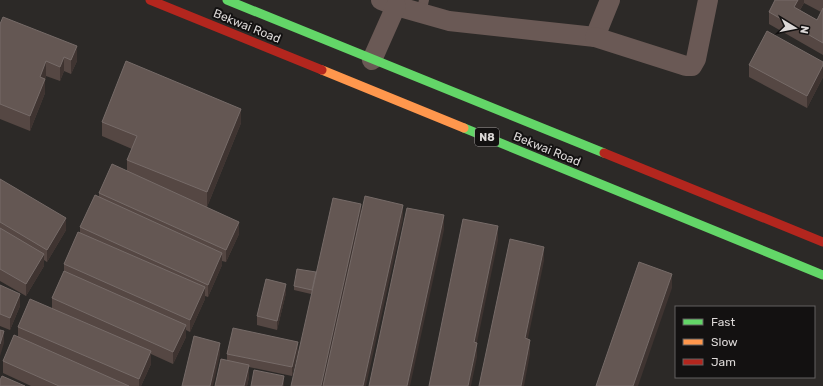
<svg xmlns="http://www.w3.org/2000/svg" width="823" height="386" font-family="Rubik,sans-serif">
<style>
.lines{fill:none;stroke-linecap:round;stroke-linejoin:round}
.lane{stroke:#6a5955;stroke-width:10}
.street{stroke:#6a5955;stroke-width:20}
.fast{stroke:#63d668;stroke-width:9}
.slow{stroke:#ff974d;stroke-width:9}
.jam{stroke:#b3261e;stroke-width:9}
.wall{fill:#554743;fill-rule:evenodd}
.shaded-wall{fill:#3f3431}
.building{fill:#645753;stroke:#766b68}
.labels{text-anchor:middle;stroke-width:4;stroke-linejoin:round;paint-order:stroke}
.shield{fill:#131111;stroke:#a09c9c;stroke-width:1}
.shield-label{font-size:11px;font-weight:bold;fill:#dcd8d7}
.street-label{font-size:12px;fill:#dcd8d7;stroke:#131111}
</style>
<rect width="100%" height="100%" fill="#2c2927"/>
<g class="lines">
<polyline class="lane" points="421,13 424,0"/>
<g class="street">
<polyline points="381,0 396,6 449,21 595,37 610,0"/>
<polyline points="595,37 686,66 692,66 696,59 708,0"/>
<polyline points="372,60 396,6"/>
</g>
<g class="fast">
<polyline points="227,0 604,153"/>
<polyline points="464,128 823,275"/>
</g>
<polyline class="slow" points="322,70 464,128"/>
<g class="jam">
<polyline points="150,0 322,70"/>
<polyline points="604,153 823,242"/>
</g>
</g>
<g class="wall">
<path d="M775,0H823V55L769,24V12ZM804,3L821,12L817,20L800,10Z"/>
<polygon points="0,24 77,61 71,74 64,71 60,81 46,76 45,80 45,93 30,131 0,119"/>
<polygon points="823,62 823,77 807,108 749,77 749,65"/>
<polygon points="102,122 241,123 207,207 239,234 226,262 222,261 222,265 208,297 205,296 205,299 190,332 186,330 186,337 173,364 151,354 151,364 141,386 31,386 3,373 3,361 18,337 18,327 52,309 52,298 64,271 64,264 80,233 80,227 99,197 99,193 127,171 127,160 132,149 102,136"/>
<polygon points="0,179 66,230 47,262 44,260 44,266 26,296 0,281"/>
<polygon points="361,215 403,219 311,294 294,290 294,286 316,272"/>
<polygon points="0,285 20,306 10,330 0,326"/>
<polygon points="286,293 277,330 257,325 257,316"/>
<polygon points="298,351 292,376 249,367 249,377 247,386 215,386 227,360 227,354"/>
</g>
<g class="shaded-wall">
<polygon points="798,0 804,0 804,3 794,19 794,7"/>
<polygon points="77,46 77,61 71,74 71,60"/>
<polygon points="64,57 64,71 60,81 60,67"/>
<polygon points="46,61 46,76 45,80 45,93 30,131 30,116 40,77"/>
<polygon points="823,65 823,77 807,108 807,96"/>
<polygon points="241,109 241,123 207,207 207,192"/>
<polygon points="361,204 361,219 324,386 321,386"/>
<polygon points="403,205 403,219 366,386 363,386"/>
<polygon points="444,215 444,230 410,386 407,386"/>
<polygon points="66,218 66,230 47,262 47,250"/>
<polygon points="239,222 239,234 226,262 226,250"/>
<polygon points="498,226 498,241 474,357 474,342"/>
<polygon points="544,247 544,261 525,353 525,338"/>
<polygon points="222,253 222,265 208,297 208,285"/>
<polygon points="44,254 44,266 26,296 26,284"/>
<polygon points="672,274 672,288 638,386 633,386"/>
<polygon points="286,284 286,293 277,330 277,321"/>
<polygon points="205,287 205,299 190,332 190,320"/>
<polygon points="20,294 20,306 10,330 10,318"/>
<polygon points="186,325 186,337 173,364 173,352"/>
<polygon points="4,331 4,343 0,356 0,344"/>
<polygon points="530,340 530,354 524,386 521,386"/>
<polygon points="298,342 298,351 292,376 292,367"/>
<polygon points="220,343 220,355 213,386 210,386"/>
<polygon points="477,343 477,357 471,386 468,386"/>
<polygon points="151,351 151,364 141,386 139,386 139,379"/>
<polygon points="249,365 249,377 247,386 244,386"/>
<polygon points="284,376 284,386 282,386"/>
</g>
<g class="building">
<polygon points="775,0 798,0 794,7 817,20 823,8 823,43 769,12"/>
<polygon points="3,17 77,46 71,60 64,57 60,67 46,61 40,77 45,79 30,116 0,104 0,24"/>
<polygon points="767,31 823,62 823,65 807,96 749,65"/>
<polygon points="126,61 241,109 207,192 127,160 137,136 102,122"/>
<polygon points="112,164 239,222 226,250 99,193"/>
<polygon points="0,179 66,218 47,250 0,222"/>
<polygon points="95,195 222,253 208,285 80,227"/>
<polygon points="365,196 403,205 363,386 323,386"/>
<polygon points="333,198 361,204 321,386 291,386"/>
<polygon points="407,208 444,215 407,386 369,386"/>
<polygon points="463,219 498,226 474,342 477,343 468,386 429,386"/>
<polygon points="0,228 44,254 26,284 0,269"/>
<polygon points="78,232 205,287 190,320 64,264"/>
<polygon points="510,239 544,247 525,338 530,340 521,386 479,386"/>
<polygon points="639,262 672,274 633,386 596,386"/>
<polygon points="297,269 316,272 312,290 294,286"/>
<polygon points="64,271 186,325 173,352 52,298"/>
<polygon points="266,279 286,284 277,321 257,316"/>
<polygon points="0,285 20,294 10,318 0,314"/>
<polygon points="30,299 151,351 139,379 18,327"/>
<polygon points="233,328 298,342 292,367 227,354"/>
<polygon points="0,330 4,331 0,344"/>
<polygon points="14,335 129,386 59,386 3,361"/>
<polygon points="194,336 220,343 210,386 182,386"/>
<polygon points="221,359 249,365 244,386 215,386"/>
<polygon points="254,370 284,376 282,386 251,386"/>
<polygon points="2,376 25,386 0,386 0,380"/>
</g>
<g class="labels">
<rect class="shield" x="475" y="128" width="24" height="18" rx="3"/>
<g class="shield-label">
<text x="487" y="141">N8</text>
</g>
<g class="street-label">
<text transform="translate(247 26) rotate(22)" y="4">Bekwai Road</text>
<text transform="translate(547 149) rotate(22)" y="4">Bekwai Road</text>
</g>
</g>
<rect x="675" y="306" width="140" height="72" fill="#131111" stroke="#636160"/>
<rect x="683" y="319" width="20" height="6" fill="#63d668" stroke="#636160"/>
<text x="711" y="326" font-size="12" fill="#dcd8d7">Fast</text>
<rect x="683" y="339" width="20" height="6" fill="#ff974d" stroke="#636160"/>
<text x="711" y="346" font-size="12" fill="#dcd8d7">Slow</text>
<rect x="683" y="359" width="20" height="6" fill="#b3261e" stroke="#636160"/>
<text x="711" y="366" font-size="12" fill="#dcd8d7">Jam</text>
<g transform="translate(795 28) rotate(100)" stroke="#131111" stroke-width="3" paint-order="stroke">
<path d="M0-3L7 15L0 10L-7 15Z" fill="#dcd8d7"/>
<text y="-6" font-size="11" font-weight="bold" text-anchor="middle" fill="#dcd8d7">N</text>
</g>
</svg>
